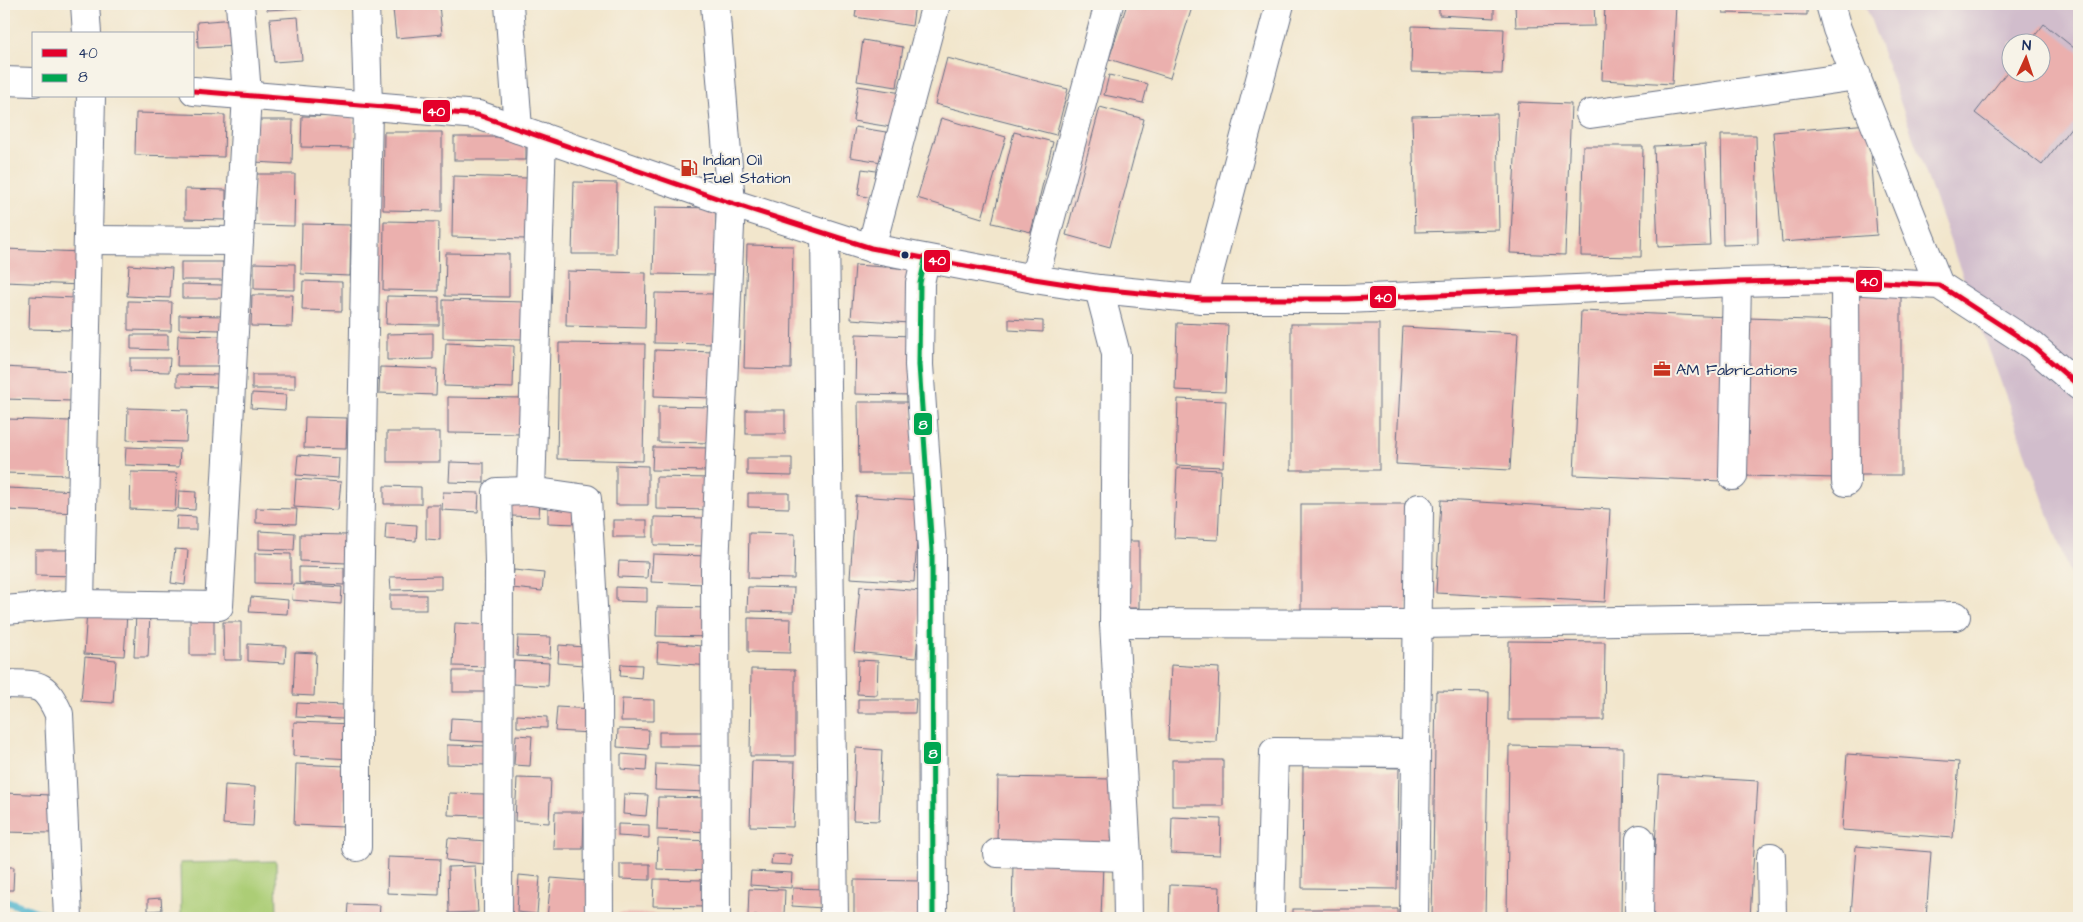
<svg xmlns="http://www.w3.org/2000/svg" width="2083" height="922" font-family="'Architects Daughter',sans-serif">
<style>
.industrial{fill:#d1bdcc;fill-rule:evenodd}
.green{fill:#accd76;stroke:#647e6a}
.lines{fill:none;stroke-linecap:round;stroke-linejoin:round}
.stream{stroke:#4eb4cd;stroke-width:8}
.building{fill:#ebb0ae}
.minor-casing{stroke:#666f84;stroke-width:30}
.minor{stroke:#fff;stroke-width:28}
.bus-1-casing{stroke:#f7f3e8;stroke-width:9}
.bus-2-casing{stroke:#f7f3e8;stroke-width:9}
.bus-1{stroke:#e4002b;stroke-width:5}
.bus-2{stroke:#00a651;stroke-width:5}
.bus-dot{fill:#1b2f5e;stroke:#f7f3e8;stroke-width:2}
.labels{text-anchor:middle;stroke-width:4;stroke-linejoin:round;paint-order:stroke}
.poi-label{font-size:16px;fill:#1b2f5e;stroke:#f7f3e8;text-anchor:start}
.line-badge{stroke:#f7f3e8;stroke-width:2}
.badge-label{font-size:14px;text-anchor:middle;font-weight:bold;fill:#fff}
</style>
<rect width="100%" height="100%" fill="#f7f3e8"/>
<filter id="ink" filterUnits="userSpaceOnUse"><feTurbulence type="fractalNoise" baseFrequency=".02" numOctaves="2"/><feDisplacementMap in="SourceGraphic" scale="10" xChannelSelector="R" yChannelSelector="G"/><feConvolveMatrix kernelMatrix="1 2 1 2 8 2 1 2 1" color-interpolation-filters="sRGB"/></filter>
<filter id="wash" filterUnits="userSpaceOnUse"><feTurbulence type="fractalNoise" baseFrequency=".0096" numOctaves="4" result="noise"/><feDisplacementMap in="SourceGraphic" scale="20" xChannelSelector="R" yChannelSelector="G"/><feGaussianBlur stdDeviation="1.12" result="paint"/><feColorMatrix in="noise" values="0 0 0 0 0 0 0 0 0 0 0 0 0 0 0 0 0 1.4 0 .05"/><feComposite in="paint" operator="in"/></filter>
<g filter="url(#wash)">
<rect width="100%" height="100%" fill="#f2e6cc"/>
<path class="industrial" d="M1865,4H2079V600ZM2010,42H2040V72H2010Z"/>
<polygon class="green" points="276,861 277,918 181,918 180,863"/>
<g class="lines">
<polyline class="stream" points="4,900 52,918"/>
</g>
<g id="blocks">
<g class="building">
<polygon points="267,4 303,4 303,8 267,10"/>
<polygon points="857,4 915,4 912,26 855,17"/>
<polygon points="1127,4 1193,4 1170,78 1109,59"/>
<polygon points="1439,4 1494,4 1494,18 1439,15"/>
<polygon points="1515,4 1594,4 1595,26 1516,27"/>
<polygon points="1605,4 1676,4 1672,84 1602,80"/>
<polygon points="1723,4 1807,4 1807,15 1723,13"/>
<polygon points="439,5 442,34 396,38 393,9"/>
<polygon points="298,17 302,60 274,62 270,19"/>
<polygon points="235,19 236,46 198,48 197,22"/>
<polygon points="2044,24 2079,52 2079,117 2042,165 1975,113 2010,68 2010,72 2040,72 2040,42 2030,42"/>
<polygon points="1412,26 1504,29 1502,74 1411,72"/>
<polygon points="863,40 903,47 897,87 857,81"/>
<polygon points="947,58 1068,89 1056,135 935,104"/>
<polygon points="1109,75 1148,84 1143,103 1104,95"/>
<polygon points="858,86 902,93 897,128 853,121"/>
<polygon points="1518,102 1571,104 1565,255 1510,253"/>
<polygon points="1100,107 1144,119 1110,247 1066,235"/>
<polygon points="136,113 225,115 224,157 135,155"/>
<polygon points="1497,114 1499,230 1415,232 1412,116"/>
<polygon points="302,116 354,117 354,148 301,147"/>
<polygon points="941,118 1006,137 982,218 917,198"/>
<polygon points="255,120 293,120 292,164 254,162"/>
<polygon points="1869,124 1877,235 1782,242 1773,132"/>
<polygon points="855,127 892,133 888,163 850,157"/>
<polygon points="384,132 442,132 442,211 383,210"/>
<polygon points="1014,132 1053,142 1031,232 992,223"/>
<polygon points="1721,135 1756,135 1758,244 1723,245"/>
<rect x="454" y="137" width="72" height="23"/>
<polygon points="1705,144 1710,245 1658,247 1654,146"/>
<polygon points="1583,146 1643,146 1641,257 1581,256"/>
<polygon points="862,169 876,171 872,198 858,195"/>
<polygon points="255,174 295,174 294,226 254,225"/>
<polygon points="453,176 527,178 526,239 452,237"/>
<polygon points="574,182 617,183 616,254 572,254"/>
<polygon points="185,189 226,190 226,220 185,219"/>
<polygon points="655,207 716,208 715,275 653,274"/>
<polygon points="384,221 439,222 438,291 383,290"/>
<polygon points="302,224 351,225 350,276 301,274"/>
<polygon points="747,245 793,246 791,369 744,368"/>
<polygon points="4,249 83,252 82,285 4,282"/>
<polygon points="446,253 509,254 509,297 445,296"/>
<rect x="181" y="262" width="42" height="18"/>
<polygon points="254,263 295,264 295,290 254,289"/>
<polygon points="129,265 172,268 170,298 127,296"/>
<polygon points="855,265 913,269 909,323 851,319"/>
<polygon points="567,271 646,273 645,328 566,326"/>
<polygon points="303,281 342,282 342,311 302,310"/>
<polygon points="182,284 223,285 222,298 182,298"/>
<polygon points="1853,292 1901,292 1901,475 1854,475"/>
<polygon points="655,293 715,294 714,344 654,343"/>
<polygon points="252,295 293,295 292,327 251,326"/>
<polygon points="30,296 75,298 74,330 29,329"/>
<polygon points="387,296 439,297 439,325 386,324"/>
<polygon points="443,300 526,302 525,339 443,338"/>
<polygon points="128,301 172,302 171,331 128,330"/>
<polygon points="1581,311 1729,317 1722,481 1574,475"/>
<polygon points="179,315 222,316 222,330 179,329"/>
<polygon points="1748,318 1841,321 1837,478 1744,476"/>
<polygon points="1009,319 1043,321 1043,332 1009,330"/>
<polygon points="1177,323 1228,325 1225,392 1175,390"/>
<rect x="1291" y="324" width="88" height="146"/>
<polygon points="1403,327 1518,333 1510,470 1396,464"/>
<polygon points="433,333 433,359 387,360 387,334"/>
<polygon points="856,334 913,336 912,395 855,394"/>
<polygon points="131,335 168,335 168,350 131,349"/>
<polygon points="178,335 224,336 224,366 177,366"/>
<polygon points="446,343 514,346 513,388 444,386"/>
<polygon points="559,343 645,344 643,461 557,459"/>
<polygon points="655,350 714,352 713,398 654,396"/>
<polygon points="130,358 170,358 169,372 130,371"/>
<polygon points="4,367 74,371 72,401 4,399"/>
<polygon points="380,367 437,369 436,395 379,393"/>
<polygon points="177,374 220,375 219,387 177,386"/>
<rect x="252" y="375" width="43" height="14"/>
<polygon points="252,393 286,395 285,410 251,408"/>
<polygon points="448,397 524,398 523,434 448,433"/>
<polygon points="1178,399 1226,401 1223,467 1176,465"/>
<polygon points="858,402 913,402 913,474 859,474"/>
<polygon points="658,406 713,407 713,443 658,442"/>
<polygon points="128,408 188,410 186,442 127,440"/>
<rect x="746" y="410" width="39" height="24"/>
<polygon points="305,417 347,418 346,449 304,448"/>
<polygon points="7,419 70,421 69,475 5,473"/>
<rect x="387" y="432" width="53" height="30"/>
<polygon points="126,447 180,449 179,467 125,465"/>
<polygon points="653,447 712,448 712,471 652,470"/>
<polygon points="298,455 339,458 338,478 296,475"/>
<polygon points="747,458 792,458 792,476 747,475"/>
<polygon points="450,462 484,463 484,483 449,482"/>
<polygon points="616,465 648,466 648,505 616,505"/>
<polygon points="1177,468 1221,470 1218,540 1174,538"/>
<polygon points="131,472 177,473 175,511 130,509"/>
<polygon points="656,477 711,478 710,510 656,509"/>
<polygon points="296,479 341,482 338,510 294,507"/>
<polygon points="384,486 421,487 421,504 384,504"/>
<polygon points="7,488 79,491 78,513 6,510"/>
<polygon points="179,491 196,492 195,510 178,509"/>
<polygon points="443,492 479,493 478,512 442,510"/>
<polygon points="748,493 789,493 789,508 748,507"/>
<polygon points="856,496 920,500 914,582 850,578"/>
<polygon points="512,497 540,498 539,517 511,516"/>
<polygon points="1441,500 1610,509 1605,602 1436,593"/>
<polygon points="548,503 578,504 577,524 548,523"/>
<rect x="1301" y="504" width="106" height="109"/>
<polygon points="426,505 440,505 440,540 426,539"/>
<polygon points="256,508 297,509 296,524 256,523"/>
<polygon points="177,516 196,517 196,530 176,530"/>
<polygon points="654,517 708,518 707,546 654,545"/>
<rect x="613" y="520" width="34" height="17"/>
<polygon points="386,523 417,525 416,541 385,539"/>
<polygon points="259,531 295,533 294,550 259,549"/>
<polygon points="749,533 795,534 794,579 748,578"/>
<polygon points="300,534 347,535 347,563 300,561"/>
<rect x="1125" y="541" width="14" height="67"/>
<polygon points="175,549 188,550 185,585 171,583"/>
<polygon points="35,550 77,550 77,576 35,575"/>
<polygon points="255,553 291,554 291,584 255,583"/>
<polygon points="653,554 706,556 705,584 651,582"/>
<polygon points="619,561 648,562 647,578 618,577"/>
<polygon points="299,567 344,568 344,585 299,583"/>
<polygon points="514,570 544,573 542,591 512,588"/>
<polygon points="441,576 441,589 391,590 390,577"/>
<polygon points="293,584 342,587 341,604 292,600"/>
<polygon points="860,586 922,591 916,658 854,652"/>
<polygon points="616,587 647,588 647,602 616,601"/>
<polygon points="748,587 794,588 793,612 747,611"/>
<rect x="390" y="595" width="36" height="15"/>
<polygon points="251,597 288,600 287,614 249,612"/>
<polygon points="657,607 715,608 714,637 656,636"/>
<rect x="190" y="608" width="24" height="47"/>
<polygon points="87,611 127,614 124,656 84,654"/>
<polygon points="136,613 150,614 148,657 134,657"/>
<polygon points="748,618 791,619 790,653 748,652"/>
<polygon points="223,622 241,622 241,660 224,660"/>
<polygon points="455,623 493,625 491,667 453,666"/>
<polygon points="518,636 551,637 550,658 517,656"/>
<polygon points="1509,641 1605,642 1604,720 1508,720"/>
<polygon points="658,642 712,647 711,666 657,662"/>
<polygon points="248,644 286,646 285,663 248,661"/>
<polygon points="559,645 584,647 583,665 558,663"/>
<polygon points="295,652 316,653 314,696 293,695"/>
<polygon points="85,657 116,660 113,703 81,701"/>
<polygon points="858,660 878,661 877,695 857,694"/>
<polygon points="514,661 549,663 548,686 512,684"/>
<polygon points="621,664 642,665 641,678 620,676"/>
<polygon points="1171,665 1219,668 1216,742 1168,740"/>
<polygon points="751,669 795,670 795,756 750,756"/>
<rect x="453" y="671" width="34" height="21"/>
<polygon points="1436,691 1489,692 1485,918 1432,918"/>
<polygon points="622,699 654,700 654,721 621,721"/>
<polygon points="858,699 916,699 915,713 858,713"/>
<polygon points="297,703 344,705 343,719 296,717"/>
<polygon points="557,707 592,709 591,733 555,731"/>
<polygon points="517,715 547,717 547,728 517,727"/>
<polygon points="451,718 488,720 487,742 450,740"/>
<polygon points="294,722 354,724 353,759 293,756"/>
<polygon points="618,729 649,730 648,749 617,747"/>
<rect x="659" y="732" width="43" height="14"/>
<polygon points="516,735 532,736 530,766 514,765"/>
<polygon points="447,745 489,746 488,765 447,764"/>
<polygon points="1509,746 1623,748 1621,918 1507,918"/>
<polygon points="856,748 882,750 879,821 853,820"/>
<polygon points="621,754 647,756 646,771 621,769"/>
<polygon points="1847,754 1959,762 1953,838 1842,830"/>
<rect x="1172" y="760" width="51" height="46"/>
<polygon points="752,761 795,762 793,827 750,826"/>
<polygon points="296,764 347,766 344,827 294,825"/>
<polygon points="656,764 709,767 708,792 655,790"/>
<polygon points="1303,766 1399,768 1397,889 1302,888"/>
<polygon points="1659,775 1758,781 1750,918 1651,918"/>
<polygon points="998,777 1113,779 1111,847 997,845"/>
<polygon points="517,778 551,779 549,823 515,821"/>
<polygon points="225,785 255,787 253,826 223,824"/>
<polygon points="4,793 51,795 50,833 4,832"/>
<polygon points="449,793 484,794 484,816 448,815"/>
<polygon points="624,794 648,795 646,816 623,814"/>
<polygon points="658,797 715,798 714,832 657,830"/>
<polygon points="555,812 584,812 583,849 554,849"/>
<polygon points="1172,817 1221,819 1220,855 1171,853"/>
<polygon points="618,824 649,825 649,838 618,836"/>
<polygon points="448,838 486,841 484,864 446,860"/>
<polygon points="658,839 712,841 712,871 657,869"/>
<polygon points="1856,846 1931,852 1926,918 1851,916"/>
<polygon points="772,854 792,855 791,865 771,864"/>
<polygon points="388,857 440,859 439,895 387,893"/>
<polygon points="1013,862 1103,864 1101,918 1012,918"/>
<polygon points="620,864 650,864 650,880 620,879"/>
<polygon points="475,866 478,912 449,913 448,867"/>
<polygon points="7,867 14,867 13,890 7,890"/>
<polygon points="751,871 792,873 791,888 750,885"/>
<polygon points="519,875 540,877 537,914 517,912"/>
<polygon points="551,878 590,881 586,918 547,918"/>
<polygon points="654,879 706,880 706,907 653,906"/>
<polygon points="854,880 922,881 921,918 854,918"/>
<polygon points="1170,885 1220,887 1219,918 1169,918"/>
<polygon points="793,888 824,889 823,908 792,906"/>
<polygon points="749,889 785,890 784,916 748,916"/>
<polygon points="161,898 162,910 148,911 148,899"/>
<polygon points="348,904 380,905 379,918 347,918"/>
<rect x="1293" y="909" width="105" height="9"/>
<polygon points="619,913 659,914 659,918 619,918"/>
</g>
</g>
</g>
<g filter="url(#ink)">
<use href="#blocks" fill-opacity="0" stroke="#666f84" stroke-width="1"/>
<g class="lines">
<g class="minor-casing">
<g id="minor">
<polyline points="85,4 87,34"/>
<polyline points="509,4 518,129"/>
<polyline points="715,4 731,203 715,567 716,918"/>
<polyline points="1830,4 1837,29 1939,285"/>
<polyline points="4,81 34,82"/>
<polyline points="194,91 478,115 731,203 871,248 1034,279 1099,289 1202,299 1346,299 1737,282 1845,280 1939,285 2033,346 2079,386"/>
<polyline points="1590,114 1857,76"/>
<polyline points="542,137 531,491 587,499 598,695 599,918"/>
<polyline points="825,234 834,918"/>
<polyline points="88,240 239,241"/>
<polyline points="871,248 936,4"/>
<polyline points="925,260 920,283 919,365 932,550 933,918"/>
<polyline points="1034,279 1109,4"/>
<polyline points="1845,280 1846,482"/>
<polyline points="1099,289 1116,354 1114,623 1127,857 1128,918"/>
<polyline points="1202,299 1280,4"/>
<polyline points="1733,476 1737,282"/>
<polyline points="80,604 91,96"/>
<polyline points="4,610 80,604 219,606 247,94 240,4"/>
<polyline points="1114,623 1419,624 1956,616"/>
<path d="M4,684C38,685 44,681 59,714L68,918"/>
<polyline points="357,847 357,721 368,106 365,4"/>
<polyline points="997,853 1127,857"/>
<polyline points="1771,857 1772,918"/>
<polyline points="1270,914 1274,752 1416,753"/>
<polyline points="498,918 499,562 497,492 531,491"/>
<polyline points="1414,918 1419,508"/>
<polyline points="1639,918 1640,839"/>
</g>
</g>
<use href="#minor" class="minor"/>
<g class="bus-1-casing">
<polyline id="bus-1" points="194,91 478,115 731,203 871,248 1034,279 1099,289 1202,299 1346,299 1737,282 1845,280 1939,285 2033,346 2079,386"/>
</g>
<g class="bus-2-casing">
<polyline id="bus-2" points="925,260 920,283 919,365 932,550 933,918"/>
</g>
<use href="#bus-1" class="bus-1"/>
<use href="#bus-2" class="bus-2"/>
</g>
</g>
<defs>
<g id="fuel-bare" transform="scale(1.35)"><path d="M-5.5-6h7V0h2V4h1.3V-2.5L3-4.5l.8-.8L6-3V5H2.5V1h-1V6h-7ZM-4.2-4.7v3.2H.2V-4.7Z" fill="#c8321e" stroke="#f7f3e8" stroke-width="2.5" paint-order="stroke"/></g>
<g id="office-bare" transform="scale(1.35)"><path d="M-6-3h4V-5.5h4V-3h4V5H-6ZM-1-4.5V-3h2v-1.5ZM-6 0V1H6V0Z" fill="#c8321e" stroke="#f7f3e8" stroke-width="2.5" paint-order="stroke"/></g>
</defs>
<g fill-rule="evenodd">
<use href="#fuel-bare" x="689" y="168"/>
<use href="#office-bare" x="1662" y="369"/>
</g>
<circle class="bus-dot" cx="905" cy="255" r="4.5"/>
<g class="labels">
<g class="poi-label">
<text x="703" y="165">Indian Oil<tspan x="703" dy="18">Fuel Station</tspan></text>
<text x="1676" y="375">AM Fabrications</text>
</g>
</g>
<g class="line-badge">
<rect x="422" y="99" width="29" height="24" rx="5" fill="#e4002b"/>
<rect x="923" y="249" width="28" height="24" rx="5" fill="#e4002b"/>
<rect x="1855" y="269" width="28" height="24" rx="5" fill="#e4002b"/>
<rect x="1369" y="285" width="28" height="24" rx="5" fill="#e4002b"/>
<rect x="913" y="412" width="20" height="24" rx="5" fill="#00a651"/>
<rect x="923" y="741" width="19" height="24" rx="5" fill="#00a651"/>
</g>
<g class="badge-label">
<text x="436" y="116">40</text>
<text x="937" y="265">40</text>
<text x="1869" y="286">40</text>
<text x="1383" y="302">40</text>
<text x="923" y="429">8</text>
<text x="933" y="758">8</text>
</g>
<rect width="2083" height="922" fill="none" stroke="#f7f3e8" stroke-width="20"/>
<rect x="32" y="32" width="162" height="65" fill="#f7f3e8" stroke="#9fa5b1"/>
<rect x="42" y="49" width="25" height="8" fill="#e4002b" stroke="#9fa5b1"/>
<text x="78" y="58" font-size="15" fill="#1b2f5e">40</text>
<rect x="42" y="74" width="25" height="8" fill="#00a651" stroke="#9fa5b1"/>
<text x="78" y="82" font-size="15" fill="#1b2f5e">8</text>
<g transform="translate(2026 58) rotate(3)"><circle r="24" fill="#f7f3e8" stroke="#9fa5b1"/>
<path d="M0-4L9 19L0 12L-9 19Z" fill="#c8321e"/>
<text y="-8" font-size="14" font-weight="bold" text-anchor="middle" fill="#1b2f5e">N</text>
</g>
</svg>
